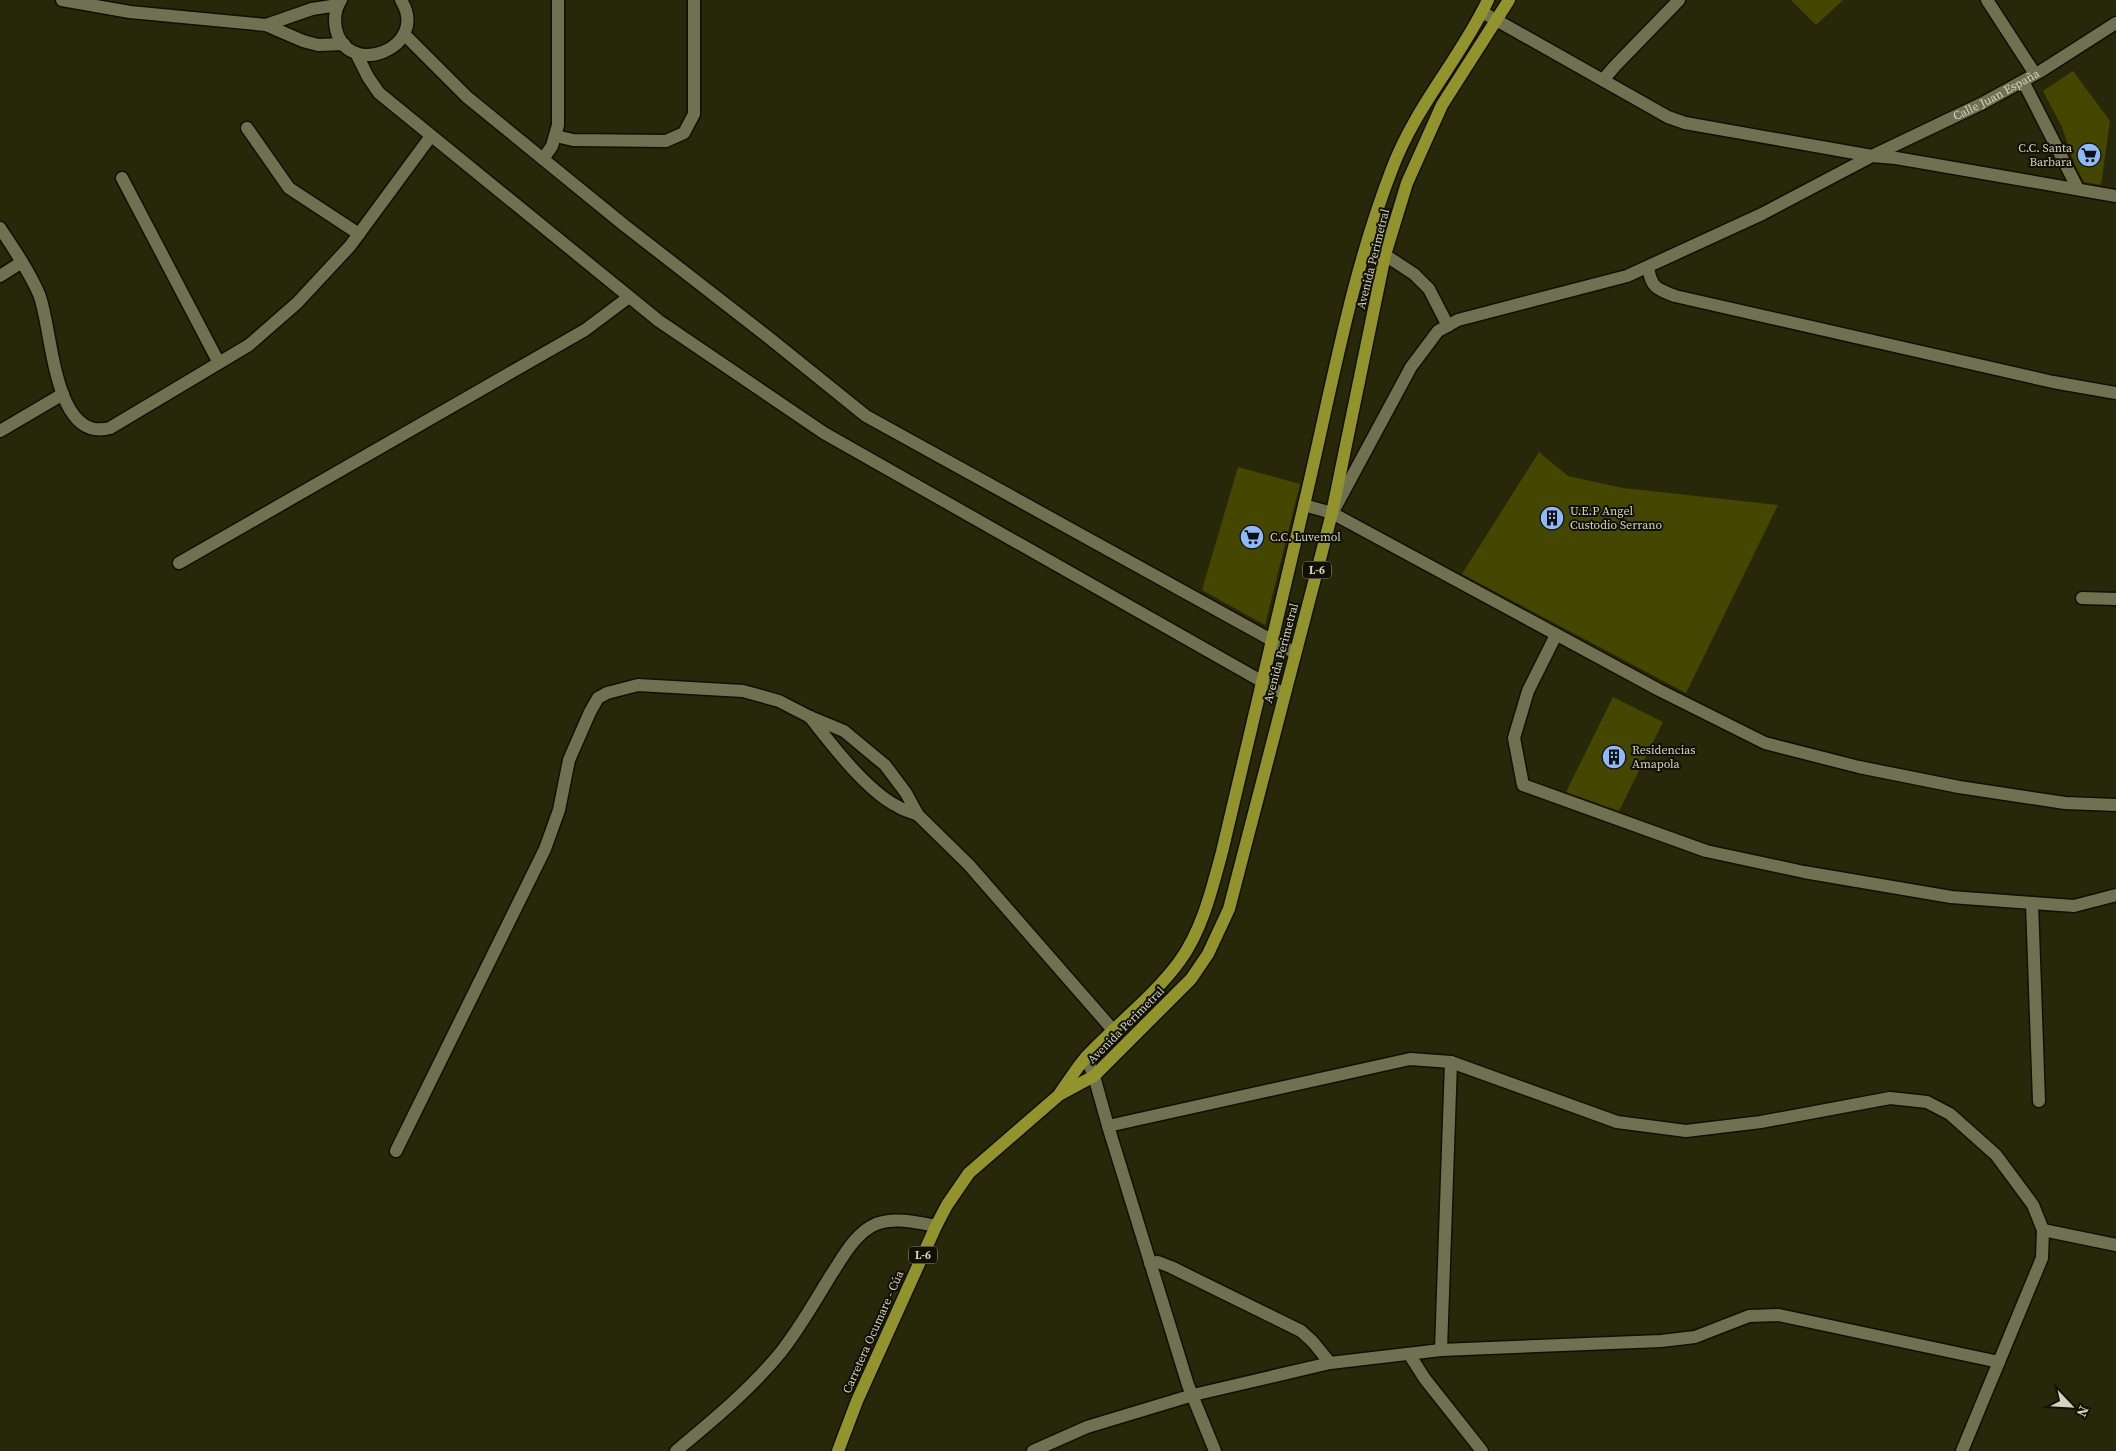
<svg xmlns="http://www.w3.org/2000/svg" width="2116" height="1451" font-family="'Source Serif 4',serif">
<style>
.building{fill:#454600}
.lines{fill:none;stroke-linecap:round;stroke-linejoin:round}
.minor-casing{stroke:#111000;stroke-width:15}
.tertiary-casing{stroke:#111000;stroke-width:15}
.primary-casing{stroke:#111000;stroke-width:15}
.minor{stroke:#6f7150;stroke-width:12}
.tertiary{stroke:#6f7150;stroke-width:12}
.primary{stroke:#92932d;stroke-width:12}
.labels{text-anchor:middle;stroke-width:4;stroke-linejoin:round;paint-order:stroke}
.shield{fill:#101004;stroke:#989888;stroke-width:1}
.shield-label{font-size:11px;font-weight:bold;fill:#d2d3c1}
.street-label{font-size:12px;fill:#d2d3c1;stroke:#101004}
.poi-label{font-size:12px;fill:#d2d3c1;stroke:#101004;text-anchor:start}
</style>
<rect width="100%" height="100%" fill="#272809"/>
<g class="building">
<polygon points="1791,0 1843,0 1816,25"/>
<polygon points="2073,71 2110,121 2101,185 2084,182 2075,165 2062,127 2043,91"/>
<polygon points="1539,452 1568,476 1623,488 1778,505 1686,693 1462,574"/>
<polygon points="1238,467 1300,484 1265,625 1202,590"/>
<polygon points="1613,697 1663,722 1619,811 1566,792"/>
</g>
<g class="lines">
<g class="minor-casing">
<g id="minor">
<polyline points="62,0 130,12 266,25 303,41 318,45 344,44"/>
<path d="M341,0C335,9 334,19 336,29C347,80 431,48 401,0"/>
<polyline points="1987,0 2035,74"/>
<path id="s1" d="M1482,12L1668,117L1685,123L1872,156L1983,103L2041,71L2116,23"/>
<polyline points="266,25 312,9 338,5"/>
<polyline points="404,34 467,97 624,225 768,337 866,416 1295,653"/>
<polyline points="356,53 368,77 379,93 659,321 824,433 1284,694"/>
<polyline points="1603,80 1615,66 1679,0"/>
<polyline points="2023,81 2078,189"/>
<polyline points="247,128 289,188 359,234"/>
<polyline points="556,136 573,140 666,141 684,133 694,114 694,0"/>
<polyline points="543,159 552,146 558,125 558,0"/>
<polyline points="122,178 219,363"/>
<path d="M0,228C14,249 29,271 39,294C53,329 52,443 110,428L249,345L297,303L350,246L431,136"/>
<polyline points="1385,255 1414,274 1429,289 1448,326"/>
<path d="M1648,267C1651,287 1656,289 1675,296L2053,382L2116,393"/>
<polyline points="0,276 22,262"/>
<polyline points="0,431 63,394"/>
<polyline points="1304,505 1332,513 1659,690 1765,743 1859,767 1959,787 2065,803 2116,805"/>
<polyline points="1335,508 1411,367 1438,331 1458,320 1627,276 1762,214 1872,156 1896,158 2116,196"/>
<polyline points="179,563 585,330 629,297"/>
<polyline points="2082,598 2116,599"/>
<polyline points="1556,635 1528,691 1514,738 1523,785 1706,851 1804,872 1951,897 2032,903 2074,906 2116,895"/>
<path d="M810,717C831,744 867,791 897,806C903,810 911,812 918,815"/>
<polyline points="2032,903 2039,1101"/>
<polyline points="1108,1126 1188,1385 1215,1451"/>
<polyline points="396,1151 545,849 559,810 569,760 590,712 598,698 607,693 638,685 743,691 779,701 810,717 844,731 885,765 906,793 918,815 969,865 1113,1030"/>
<polyline points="1150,1263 1158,1262 1171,1267 1301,1331 1313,1342 1330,1363"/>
<polyline points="1441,1350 1451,1062"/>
<polyline points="1409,1354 1425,1379 1482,1451"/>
<path d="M676,1451C712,1421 751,1389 781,1352C800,1328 815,1301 831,1275C843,1257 855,1233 876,1224C895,1217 916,1222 936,1226"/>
<polyline points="1033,1451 1087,1427 1193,1395 1330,1363 1441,1350 1661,1341 1695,1337 1749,1316 1779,1315 1999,1362"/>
</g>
</g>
<g class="tertiary-casing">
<g id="tertiary">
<polyline points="1086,1057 1094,1076 1108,1126 1410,1059 1451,1062 1617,1122 1686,1131 1761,1122 1890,1098 1927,1102 1950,1114 1996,1155 2033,1205 2043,1230 2042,1258 1962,1451"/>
<polyline points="2043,1230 2116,1245"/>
</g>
</g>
<g class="primary-casing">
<g id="primary">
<path d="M1060,1093C1069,1081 1077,1067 1087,1056C1117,1024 1153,997 1179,962C1202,931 1212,889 1222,852C1249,736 1277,621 1304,505C1331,392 1350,277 1392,169C1415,107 1460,59 1488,0"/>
<polyline points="838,1451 857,1401 936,1226 947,1205 969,1173 1059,1095 1094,1076 1191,979 1208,954 1229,909 1332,513 1385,255 1407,183 1442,105 1509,0"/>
</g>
</g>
<use href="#minor" class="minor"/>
<use href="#tertiary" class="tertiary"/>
<use href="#primary" class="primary"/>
</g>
<defs>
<g id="supermarket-disc" transform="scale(1.25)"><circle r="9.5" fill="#8fb8fd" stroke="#101004"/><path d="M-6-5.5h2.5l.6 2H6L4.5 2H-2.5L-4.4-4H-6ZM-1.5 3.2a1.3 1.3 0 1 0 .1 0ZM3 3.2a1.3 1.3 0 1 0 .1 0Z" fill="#111"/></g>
<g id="building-disc" transform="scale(1.25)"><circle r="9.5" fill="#8fb8fd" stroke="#101004"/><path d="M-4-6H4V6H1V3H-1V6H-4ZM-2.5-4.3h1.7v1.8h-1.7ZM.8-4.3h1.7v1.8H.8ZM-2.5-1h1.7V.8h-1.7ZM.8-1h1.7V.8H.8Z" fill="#111"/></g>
</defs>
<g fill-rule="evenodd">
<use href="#supermarket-disc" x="2089" y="155"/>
<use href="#building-disc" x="1552" y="518"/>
<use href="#supermarket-disc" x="1252" y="537"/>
<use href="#building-disc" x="1614" y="757"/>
</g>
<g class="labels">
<g class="shield">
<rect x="1303" y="561.5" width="28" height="17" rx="4"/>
<rect x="909" y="1246.5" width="28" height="17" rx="4"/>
</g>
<g class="shield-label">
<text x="1317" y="574">L-6</text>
<text x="923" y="1259">L-6</text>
</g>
<g class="street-label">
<text dy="4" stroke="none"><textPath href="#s1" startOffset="560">Calle Juan España</textPath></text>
<text transform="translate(1373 259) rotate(-76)" y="4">Avenida Perimetral</text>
<text transform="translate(1281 653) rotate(-75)" y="4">Avenida Perimetral</text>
<text transform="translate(1126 1025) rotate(-45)" y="4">Avenida Perimetral</text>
<text transform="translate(873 1332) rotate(-66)" y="4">Carretera Ocumare - Cúa</text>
</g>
<g class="poi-label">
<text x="2072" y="152" text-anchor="end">C.C. Santa<tspan x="2072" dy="14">Barbara</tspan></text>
<text x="1570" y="515">U.E.P Angel<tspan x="1570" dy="14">Custodio Serrano</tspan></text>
<text x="1270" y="541">C.C. Luvemol</text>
<text x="1632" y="754">Residencias<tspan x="1632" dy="14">Amapola</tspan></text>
</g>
</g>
<g transform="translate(2071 1406) rotate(115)" stroke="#101004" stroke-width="4" paint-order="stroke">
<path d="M0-4L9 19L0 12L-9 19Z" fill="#d2d3c1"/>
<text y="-8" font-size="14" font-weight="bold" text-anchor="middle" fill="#d2d3c1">N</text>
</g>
</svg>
